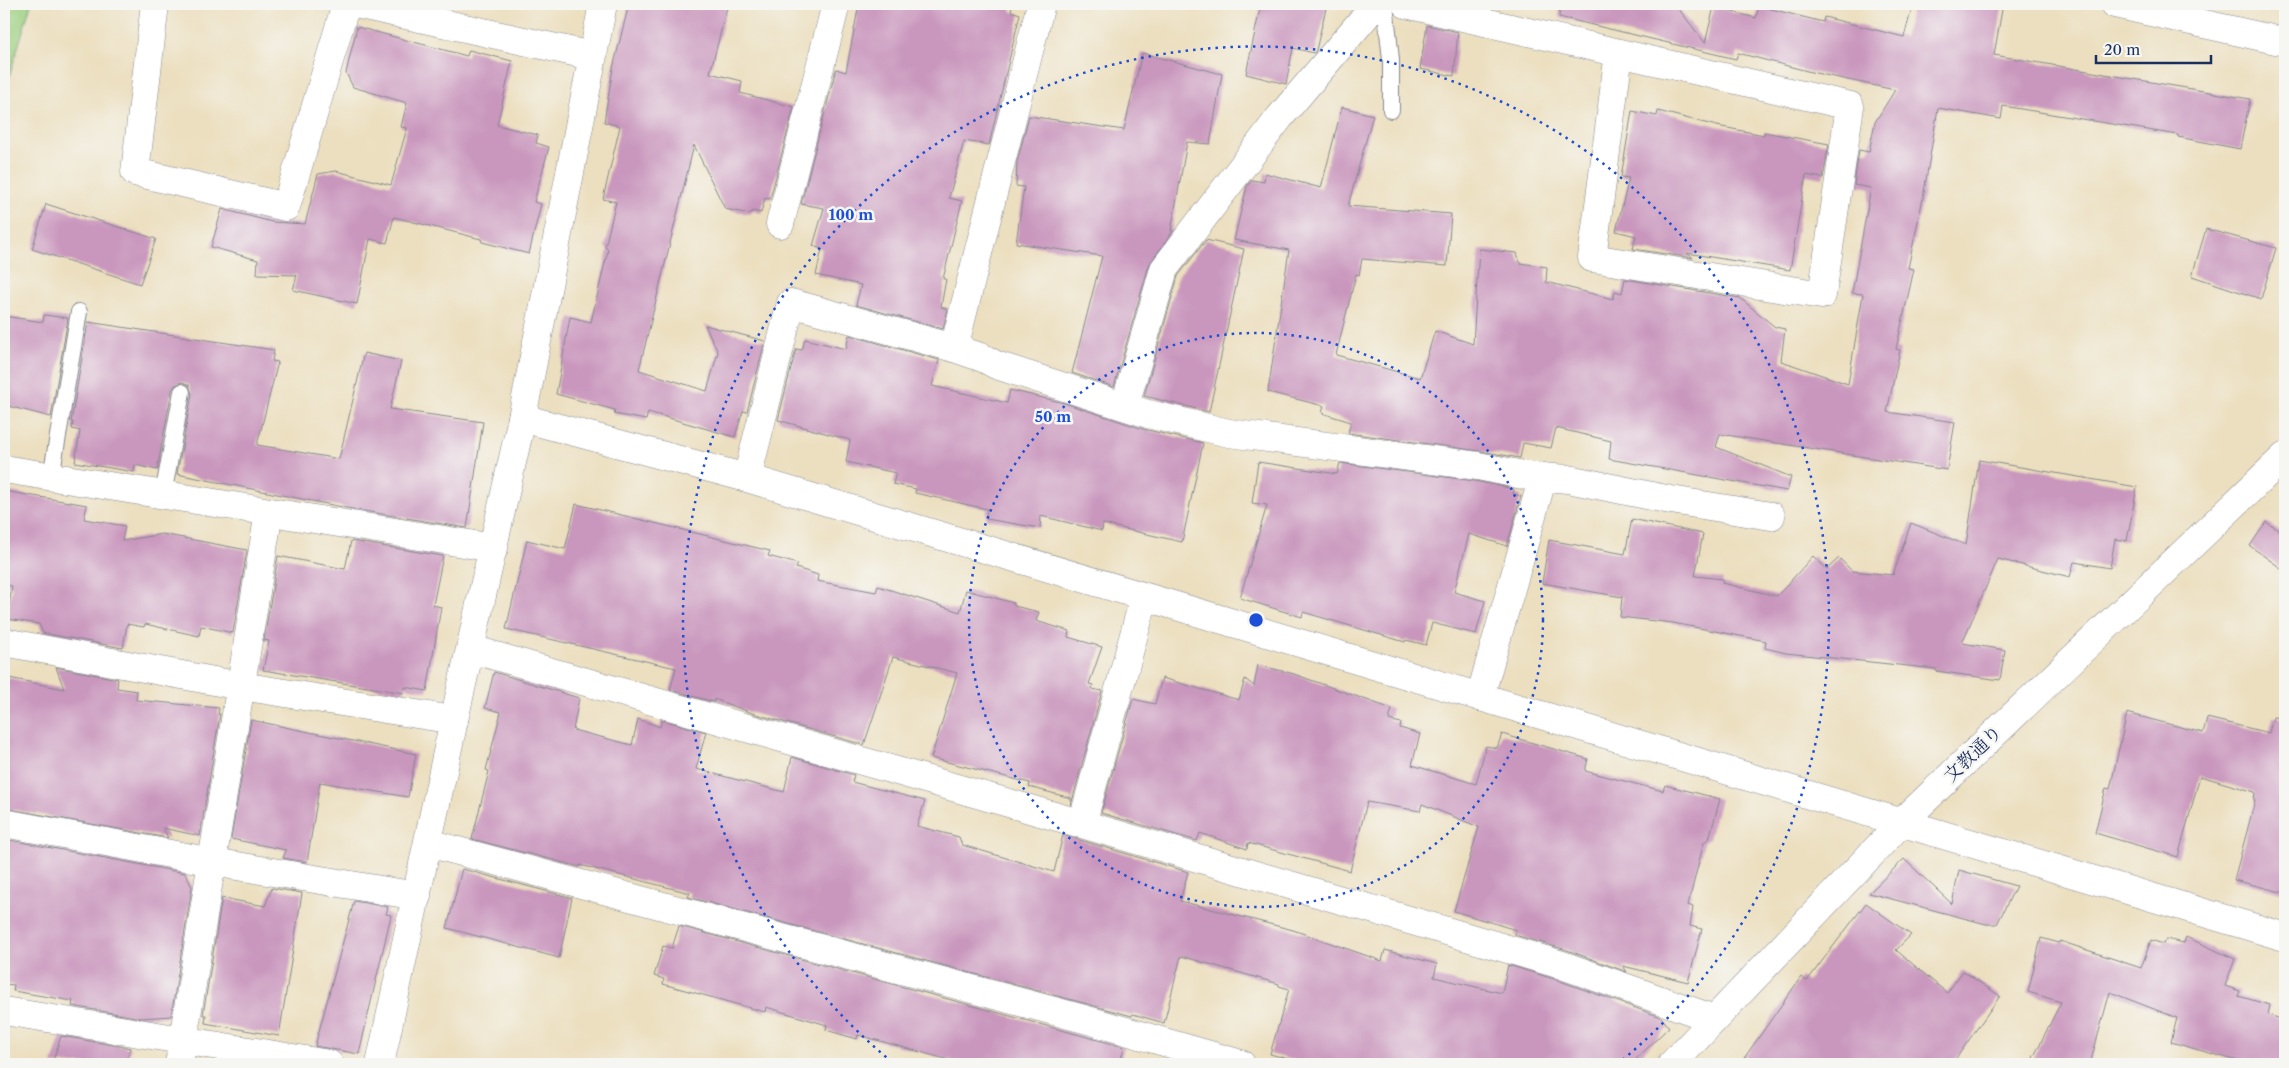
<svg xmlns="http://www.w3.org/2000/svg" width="2289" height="1068" font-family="'Libre Caslon Text','Noto Serif JP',serif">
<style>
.green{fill:#9ccf7f;stroke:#5c7f6e}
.building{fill:#c996bd}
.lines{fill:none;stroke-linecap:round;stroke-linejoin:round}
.service-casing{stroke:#84878e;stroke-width:18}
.minor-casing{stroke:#84878e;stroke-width:29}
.tertiary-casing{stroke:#84878e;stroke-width:29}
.service{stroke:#fff;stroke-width:16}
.minor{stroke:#fff;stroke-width:28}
.tertiary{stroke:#fff;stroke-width:28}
.ring{fill:none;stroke:#1d4ed8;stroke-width:2.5;stroke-dasharray:2.5 5}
.labels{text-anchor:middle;stroke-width:5;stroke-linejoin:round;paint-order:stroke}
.street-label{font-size:18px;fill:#1b2f5e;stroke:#f6f6f2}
.centre{fill:#1d4ed8;stroke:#f6f6f2;stroke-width:2.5}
.ring-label{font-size:15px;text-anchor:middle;font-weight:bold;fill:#1d4ed8;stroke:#f6f6f2;stroke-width:5;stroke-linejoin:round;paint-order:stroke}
</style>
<rect width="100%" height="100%" fill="#f6f6f2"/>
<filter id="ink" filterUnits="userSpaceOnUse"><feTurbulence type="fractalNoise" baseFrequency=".02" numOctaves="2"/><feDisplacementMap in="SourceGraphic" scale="10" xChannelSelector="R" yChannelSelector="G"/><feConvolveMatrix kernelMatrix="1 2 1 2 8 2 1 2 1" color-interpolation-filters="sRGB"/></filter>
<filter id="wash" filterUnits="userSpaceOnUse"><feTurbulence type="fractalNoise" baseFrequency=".0096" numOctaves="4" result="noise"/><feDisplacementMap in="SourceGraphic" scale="20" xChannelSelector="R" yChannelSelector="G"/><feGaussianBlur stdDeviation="1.12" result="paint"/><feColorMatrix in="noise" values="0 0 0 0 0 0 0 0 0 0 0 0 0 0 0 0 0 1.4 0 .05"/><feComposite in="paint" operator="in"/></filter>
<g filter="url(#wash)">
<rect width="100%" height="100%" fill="#ecdfbf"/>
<polygon class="green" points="4,4 31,4 4,94"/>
<g id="blocks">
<g class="building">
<polygon points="629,4 728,4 710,73 742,81 740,93 794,107 770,199 765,198 761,213 753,211 750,214 725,209 694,145 639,370 707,391 718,352 705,325 765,341 747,412 743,411 735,437 648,412 646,420 614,414 615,410 556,394 570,317 591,322 608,250 605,247 616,202 603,199 620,126 604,122 613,68"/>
<polygon points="859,4 1013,4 1011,11 1020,14 989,145 964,141 949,198 962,201 943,279 946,279 941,307 948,309 943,329 856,305 861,285 816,275 822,249 813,246 824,208 801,204 836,69 846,72"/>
<polygon points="1261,4 1327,4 1316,50 1314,53 1293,48 1286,84 1246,74"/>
<polygon points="1560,4 1675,4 1705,43 1714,7 1756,18 1759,6 1823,22 1824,17 1904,37 1913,4 2003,4 1994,55 2250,99 2240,149 2178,137 2178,135 2003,106 2001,119 1938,108 1923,198 1908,268 1914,269 1896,349 1900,350 1887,412 1955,422 1947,470 1720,434 1716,447 1791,477 1787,491 1609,459 1611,441 1556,428 1551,448 1523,443 1520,458 1480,451 1348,433 1351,422 1322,413 1324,406 1268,392 1289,250 1234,240 1247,186 1252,180 1264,182 1265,173 1321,188 1342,107 1373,115 1348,206 1451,214 1447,266 1362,259 1359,275 1356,274 1336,355 1420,378 1435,331 1473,344 1479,249 1517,253 1520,263 1547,267 1546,282 1613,299 1615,291 1622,293 1625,279 1740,298 1775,327 1785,329 1781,361 1848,384 1863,294 1852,293 1871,188 1854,185 1859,150 1869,152 1875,122 1895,90 1811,72 1738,53 1736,59 1559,17"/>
<polygon points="1427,25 1458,32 1454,76 1420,69"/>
<polygon points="357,27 467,56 469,50 512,61 497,125 538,135 536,143 549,147 534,202 541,204 529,254 482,242 481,239 394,217 387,243 370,239 357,304 293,290 297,275 257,274 258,260 211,247 222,209 272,222 305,224 318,174 336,171 391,185 407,128 401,127 407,103 353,87 346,73"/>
<polygon points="1142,53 1222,74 1210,144 1187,142 1171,231 1173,231 1149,265 1114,387 1072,373 1102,256 1016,243 1024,187 1016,186 1017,162 1029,116 1124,130"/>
<polygon points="1632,111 1657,116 1658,111 1717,126 1764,135 1764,132 1829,144 1823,178 1806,175 1790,270 1687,253 1693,258 1633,249 1636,236 1616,231 1629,178 1621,177"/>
<polygon points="46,204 156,239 140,284 32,249"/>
<polygon points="2206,229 2276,248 2261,299 2192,276"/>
<polygon points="1206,240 1244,249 1209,412 1144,396 1178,276"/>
<polygon points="44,315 68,318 51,417 4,405 4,316 43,322"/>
<polygon points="88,322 274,350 272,361 278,362 257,445 339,459 364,353 401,361 390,409 483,422 467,528 352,509 177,474 192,394 189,385 183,382 175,385 172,390 157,470 135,465 134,472 75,462 80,431 72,429 73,422 71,422"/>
<polygon points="849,335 939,360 932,386 1007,403 1010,390 1064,403 1143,429 1203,443 1182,542 1103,524 1102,531 1041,516 1040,528 986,519 987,509 915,493 916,489 893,484 896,473 846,462 850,440 778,420 796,349 802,350 805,339 846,349"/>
<polygon points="1979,460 2137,487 2127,541 2115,539 2110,568 2074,562 2070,577 1998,559 1962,643 2005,650 2000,680 1936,671 1936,669 1786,653 1765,648 1766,641 1673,623 1620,617 1622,597 1542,583 1549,540 1625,554 1632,519 1703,534 1695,576 1723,579 1722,583 1777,596 1813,556 1827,569 1839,558 1852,571 1893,575 1911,523 1966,545"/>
<polygon points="1258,462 1337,474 1340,463 1475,481 1514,489 1513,494 1521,496 1507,546 1469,534 1454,592 1485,601 1476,634 1432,623 1426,645 1406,640 1405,642 1303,612 1302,617 1240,598 1267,505 1252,503"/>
<polygon points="4,491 87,505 84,519 125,526 122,541 162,534 247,550 233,633 201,626 199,636 145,624 144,627 127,624 123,648 43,633 39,624 7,619 12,586 4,585"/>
<polygon points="576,504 770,551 768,556 798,564 796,568 818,575 817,581 876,592 878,586 960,612 966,590 1014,603 1014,606 1039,612 1036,621 1069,631 1068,637 1102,647 1089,684 1093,685 1092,689 1102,691 1071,805 1071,798 1029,787 1030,783 931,758 957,673 893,657 864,745 752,713 714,699 714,702 670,690 676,668 506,629 527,540 565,549"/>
<polygon points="2266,522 2285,534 2285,571 2250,546"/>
<polygon points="351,541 443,556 433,605 441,607 427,691 405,687 404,693 263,670 269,641 264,640 278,556 345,569"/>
<polygon points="1258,665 1294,674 1392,709 1389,720 1401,723 1400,728 1420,734 1412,765 1476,784 1486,746 1497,748 1502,734 1588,759 1585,771 1663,791 1665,785 1720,799 1709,839 1704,842 1688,905 1693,907 1690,926 1702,929 1688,982 1623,966 1627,972 1567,950 1515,935 1516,930 1454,911 1479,827 1422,804 1420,811 1367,802 1350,871 1248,843 1247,849 1200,833 1197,841 1101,813 1133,699 1155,704 1162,678 1239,700 1245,679 1254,686"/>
<polygon points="56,667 118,679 117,688 137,691 136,700 219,708 218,714 220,714 200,836 163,828 168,838 4,808 4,677 64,689"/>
<polygon points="494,672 579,698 573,730 632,745 638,719 660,727 662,720 706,732 696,769 784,792 792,757 854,775 852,782 925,801 917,826 959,837 962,845 1054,872 1063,835 1188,872 1180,901 1293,930 1382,961 1385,950 1437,964 1434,977 1502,993 1508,965 1557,980 1661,1017 1669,1027 1631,1064 1307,1064 1270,1054 1289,989 1279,986 1279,984 1181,956 1164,1023 1133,1014 1132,1016 688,897 690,893 580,865 580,867 472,839 489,771 486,770 501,712 485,708"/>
<polygon points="2127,713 2203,733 2207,718 2269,733 2273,717 2285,718 2285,893 2234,880 2255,801 2254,800 2255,792 2200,776 2178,857 2095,833 2106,788 2110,789"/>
<polygon points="251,720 416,754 408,797 320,782 307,862 283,858 286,850 231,839"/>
<polygon points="4,839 185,873 192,887 171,1016 141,1018 72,1006 73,1001 13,991 14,985 4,984"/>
<polygon points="1904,859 1952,904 1959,870 2016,886 1997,924 1986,924 1869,893"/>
<polygon points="462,869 572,898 559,958 447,928"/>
<polygon points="272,888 302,893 279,1036 205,1023 206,1015 203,1015 222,898 265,906"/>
<polygon points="354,901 388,907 386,914 391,915 359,1054 315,1046"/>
<polygon points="1866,903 1911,935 1896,950 1947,993 1963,971 2000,996 1952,1064 1740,1064 1801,977 1807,981"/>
<polygon points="679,926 1124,1047 1120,1064 964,1064 858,1035 857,1039 826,1030 827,1025 766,1007 765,1012 663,984 664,979 654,976 663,946 672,948"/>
<polygon points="2186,937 2235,959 2225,986 2240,991 2238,996 2270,1005 2268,1015 2285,1020 2285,1064 2248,1064 2171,1042 2177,1018 2110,992 2090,1064 2030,1064 2061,1002 2028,992 2041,938 2059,943 2060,941 2141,968 2151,940 2163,944 2166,939 2184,943"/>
<polygon points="61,1036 131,1048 125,1064 52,1064"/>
</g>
</g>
</g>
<g filter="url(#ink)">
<use href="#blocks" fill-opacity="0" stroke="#84878e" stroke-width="1"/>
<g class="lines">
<g class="service-casing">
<g id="service">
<polyline points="1385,4 1391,60 1391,110"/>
<polyline points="51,477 79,312"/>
<polyline points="163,495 182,392"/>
</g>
</g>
<g class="minor-casing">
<g id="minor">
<polyline points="155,4 135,172 286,207 346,4"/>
<polyline points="356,4 592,56"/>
<polyline points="1406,4 1850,106 1822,295 1592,258 1619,53"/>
<polyline points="2115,4 2285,42"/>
<polyline points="780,224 836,4"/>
<polyline points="954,348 1041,4"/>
<polyline points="1125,405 1164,269 1280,117 1376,4"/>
<polyline points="4,469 494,548"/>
<polyline points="747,478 791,303 954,348 983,358 996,365 1148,414 1229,433 1478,466 1528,476 1568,479 1671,500 1771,516"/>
<polyline points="4,642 241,686 454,720"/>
<polyline points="471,649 1082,824 1562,965 1714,1019"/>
<polyline points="1480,697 1543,477"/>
<polyline points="4,823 213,862 417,896"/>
<polyline points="1082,824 1144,598"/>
<polyline points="428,843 1084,1019 1241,1064"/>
<polyline points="4,1011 329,1064"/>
<polyline points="179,1064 269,512"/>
</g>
</g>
<g class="tertiary-casing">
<g id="tertiary">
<polyline points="522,418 747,478 2285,937"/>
<polyline points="380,1064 454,720 522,418 603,4"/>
<polyline points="1672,1064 1901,823 2285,456"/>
</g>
</g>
<use href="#service" class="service"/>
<use href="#minor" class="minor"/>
<use href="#tertiary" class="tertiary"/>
</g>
</g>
<g class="ring">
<circle cx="1256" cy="620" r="287"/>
<path d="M892 1062A573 573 0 1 1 1620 1062"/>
</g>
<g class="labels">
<g class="street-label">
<text transform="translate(1973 754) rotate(-44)" y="6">文教通り</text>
</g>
</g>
<circle cx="1256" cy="620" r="8" class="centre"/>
<g class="ring-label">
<text x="851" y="220">100 m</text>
<text x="1053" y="422">50 m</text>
</g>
<rect width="2289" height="1068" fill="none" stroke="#f6f6f2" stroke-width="20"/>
<path d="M2096 55v8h115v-8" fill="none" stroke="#1b2f5e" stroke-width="2.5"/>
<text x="2104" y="55" font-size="15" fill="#1b2f5e" stroke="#f6f6f2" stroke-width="4" paint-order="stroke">20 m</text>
</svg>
